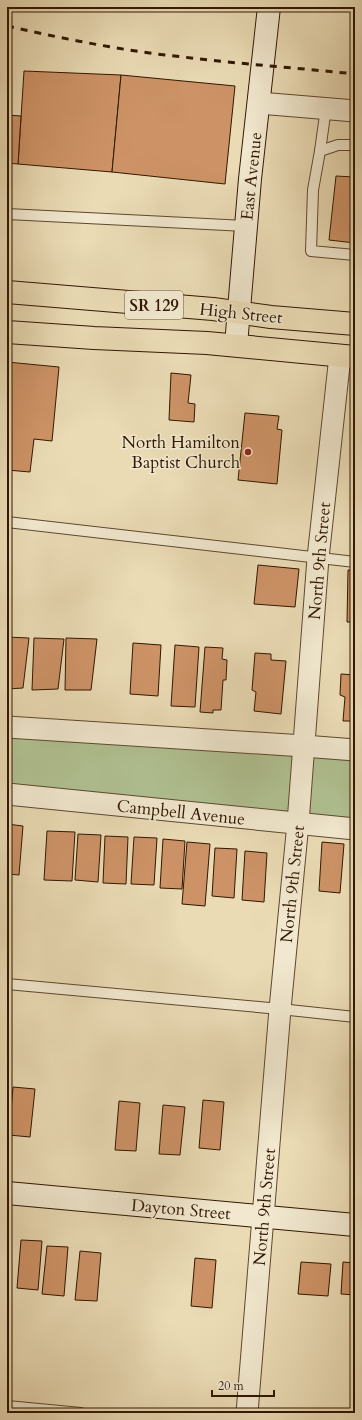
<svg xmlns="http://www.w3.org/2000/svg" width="362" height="1420" font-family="Cardo,serif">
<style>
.green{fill:#b0c192;stroke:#706c49}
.building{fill:#cd9367;stroke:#311700}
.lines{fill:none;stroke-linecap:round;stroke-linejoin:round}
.lane-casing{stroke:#5f482d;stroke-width:12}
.street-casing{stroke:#5f482d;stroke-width:23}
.secondary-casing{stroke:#311700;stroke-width:24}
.highway-casing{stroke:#311700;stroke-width:24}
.lane{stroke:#f1e8cf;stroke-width:10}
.street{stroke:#f1e8cf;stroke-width:21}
.secondary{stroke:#f1e8cf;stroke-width:22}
.highway{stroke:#eadbb5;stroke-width:22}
.rail{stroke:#311700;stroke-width:3;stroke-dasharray:7 7;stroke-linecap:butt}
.poi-dot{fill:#8f2418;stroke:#f1e8cf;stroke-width:1.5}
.labels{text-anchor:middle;stroke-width:3;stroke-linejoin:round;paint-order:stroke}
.shield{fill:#f1e8cf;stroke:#6b563e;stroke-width:1}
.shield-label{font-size:16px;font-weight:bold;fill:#311700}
.street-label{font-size:17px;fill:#311700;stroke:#f1e8cf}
.poi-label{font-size:17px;fill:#311700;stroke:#f1e8cf;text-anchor:end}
</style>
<rect width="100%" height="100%" fill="#eadbb5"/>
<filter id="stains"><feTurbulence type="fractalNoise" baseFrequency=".005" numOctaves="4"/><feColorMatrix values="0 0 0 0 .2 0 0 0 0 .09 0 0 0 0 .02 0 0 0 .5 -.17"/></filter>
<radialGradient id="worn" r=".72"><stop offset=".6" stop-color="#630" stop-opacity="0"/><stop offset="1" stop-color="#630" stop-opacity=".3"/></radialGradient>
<polygon class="green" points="7,727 355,750 355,829 7,794"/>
<g class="building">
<polygon points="24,71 121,75 112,172 18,164"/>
<polygon points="121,75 235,86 225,184 112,172"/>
<polygon points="7,115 21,116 18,164 7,163"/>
<polygon points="336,176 355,177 355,243 329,240"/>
<polygon points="7,362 59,367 52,441 34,439 30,472 7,470"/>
<polygon points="171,373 191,375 188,403 195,404 194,422 169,420"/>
<polygon points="245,413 279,416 277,429 282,430 277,484 238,480"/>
<polygon points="258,565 299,569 295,607 254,604"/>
<polygon points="348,570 355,570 355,622 347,622"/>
<polygon points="7,637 29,638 23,688 7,689"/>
<polygon points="34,638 64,639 58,689 32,690"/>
<polygon points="66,638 97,639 91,690 65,690"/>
<polygon points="133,643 161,645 158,696 130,694"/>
<polygon points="175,645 199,647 195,707 171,706"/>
<polygon points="205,647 223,648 222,659 227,660 226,680 223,680 221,710 213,710 213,713 200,712"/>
<polygon points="255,653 271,654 271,660 286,661 281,714 254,711 256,692 252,690"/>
<polygon points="341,674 355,675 355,721 343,721 345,697 340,695"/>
<polygon points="7,824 23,826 19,875 7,874"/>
<polygon points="47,831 75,832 72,881 44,880"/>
<polygon points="78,834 101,835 98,882 75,880"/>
<polygon points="105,836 128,837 126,884 103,883"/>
<polygon points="134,837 157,838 154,885 131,884"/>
<polygon points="163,839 185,841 182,889 160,888"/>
<polygon points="187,842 210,844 205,906 182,904"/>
<polygon points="322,842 344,844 340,893 319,891"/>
<polygon points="215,848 237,849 234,898 212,896"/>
<polygon points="245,851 267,853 264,902 242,900"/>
<polygon points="13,1087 35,1089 30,1137 9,1135"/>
<polygon points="203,1100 224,1102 220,1150 199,1148"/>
<polygon points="119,1101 140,1103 136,1151 115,1150"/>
<polygon points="163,1105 185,1107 180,1155 159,1154"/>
<polygon points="21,1240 42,1241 38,1290 17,1288"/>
<polygon points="47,1246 68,1247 64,1296 42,1294"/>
<polygon points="80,1251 101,1253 97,1301 75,1300"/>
<polygon points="195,1258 216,1260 212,1308 191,1306"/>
<polygon points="301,1262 331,1264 328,1296 298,1294"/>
<polygon points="343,1262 355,1263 355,1295 341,1294"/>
</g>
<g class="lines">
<g class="lane-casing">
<g id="lane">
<polyline points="355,145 338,145 320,151 313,190 311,251 355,255"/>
<polyline points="320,151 326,108"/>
<polyline points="7,214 246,226"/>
<polyline points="7,522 355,562"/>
<polyline points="7,984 280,1009 355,1017"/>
<polyline points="7,1406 81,1413"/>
</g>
</g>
<g class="street-casing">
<g id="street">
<polyline points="259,103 355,111"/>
<polyline points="7,727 304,746 355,750"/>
<polyline points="7,794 355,829"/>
<polyline points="247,1413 280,1009 298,823 318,558 340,356"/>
</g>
</g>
<g class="secondary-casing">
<g id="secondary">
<polyline points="236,345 250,179 269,7"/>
<polyline points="7,1193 355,1225"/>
</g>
</g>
<g class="highway-casing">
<g id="highway">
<polyline points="7,292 213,309 271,317 355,324"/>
<polyline points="7,332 94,338 207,343 355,357"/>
</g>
</g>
<use href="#lane" class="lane"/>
<use href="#street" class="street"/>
<use href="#secondary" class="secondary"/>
<use href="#highway" class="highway"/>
<path class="rail" d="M7,26C65,39 124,51 183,57C240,64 298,68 355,74"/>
</g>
<circle class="poi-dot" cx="248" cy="452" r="4"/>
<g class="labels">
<rect class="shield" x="125" y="291" width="58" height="28" rx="3"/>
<g class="shield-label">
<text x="154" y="311">SR 129</text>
</g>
<g class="street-label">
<text transform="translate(251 176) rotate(-84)" y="6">East Avenue</text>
<text transform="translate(241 313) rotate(6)" y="6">High Street</text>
<text transform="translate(319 561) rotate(-85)" y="6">North 9th Street</text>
<text transform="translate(181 812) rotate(6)" y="6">Campbell Avenue</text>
<text transform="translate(292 884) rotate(-84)" y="6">North 9th Street</text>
<text transform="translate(264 1207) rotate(-85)" y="6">North 9th Street</text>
<text transform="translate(181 1209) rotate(5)" y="6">Dayton Street</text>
</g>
<g class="poi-label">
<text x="240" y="448">North Hamilton<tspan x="240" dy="20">Baptist Church</tspan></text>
</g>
</g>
<rect width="362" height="1420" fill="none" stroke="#eadbb5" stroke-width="24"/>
<rect x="8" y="8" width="346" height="1404" fill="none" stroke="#311700" stroke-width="2"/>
<rect x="12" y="12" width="338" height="1396" fill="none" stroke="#311700"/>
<path d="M212 1390v6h62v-6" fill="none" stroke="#311700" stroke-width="2"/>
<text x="218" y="1390" font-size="12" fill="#311700" stroke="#f1e8cf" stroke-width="3" paint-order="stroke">20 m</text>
<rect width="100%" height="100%" filter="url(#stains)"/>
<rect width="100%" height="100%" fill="url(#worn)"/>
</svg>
